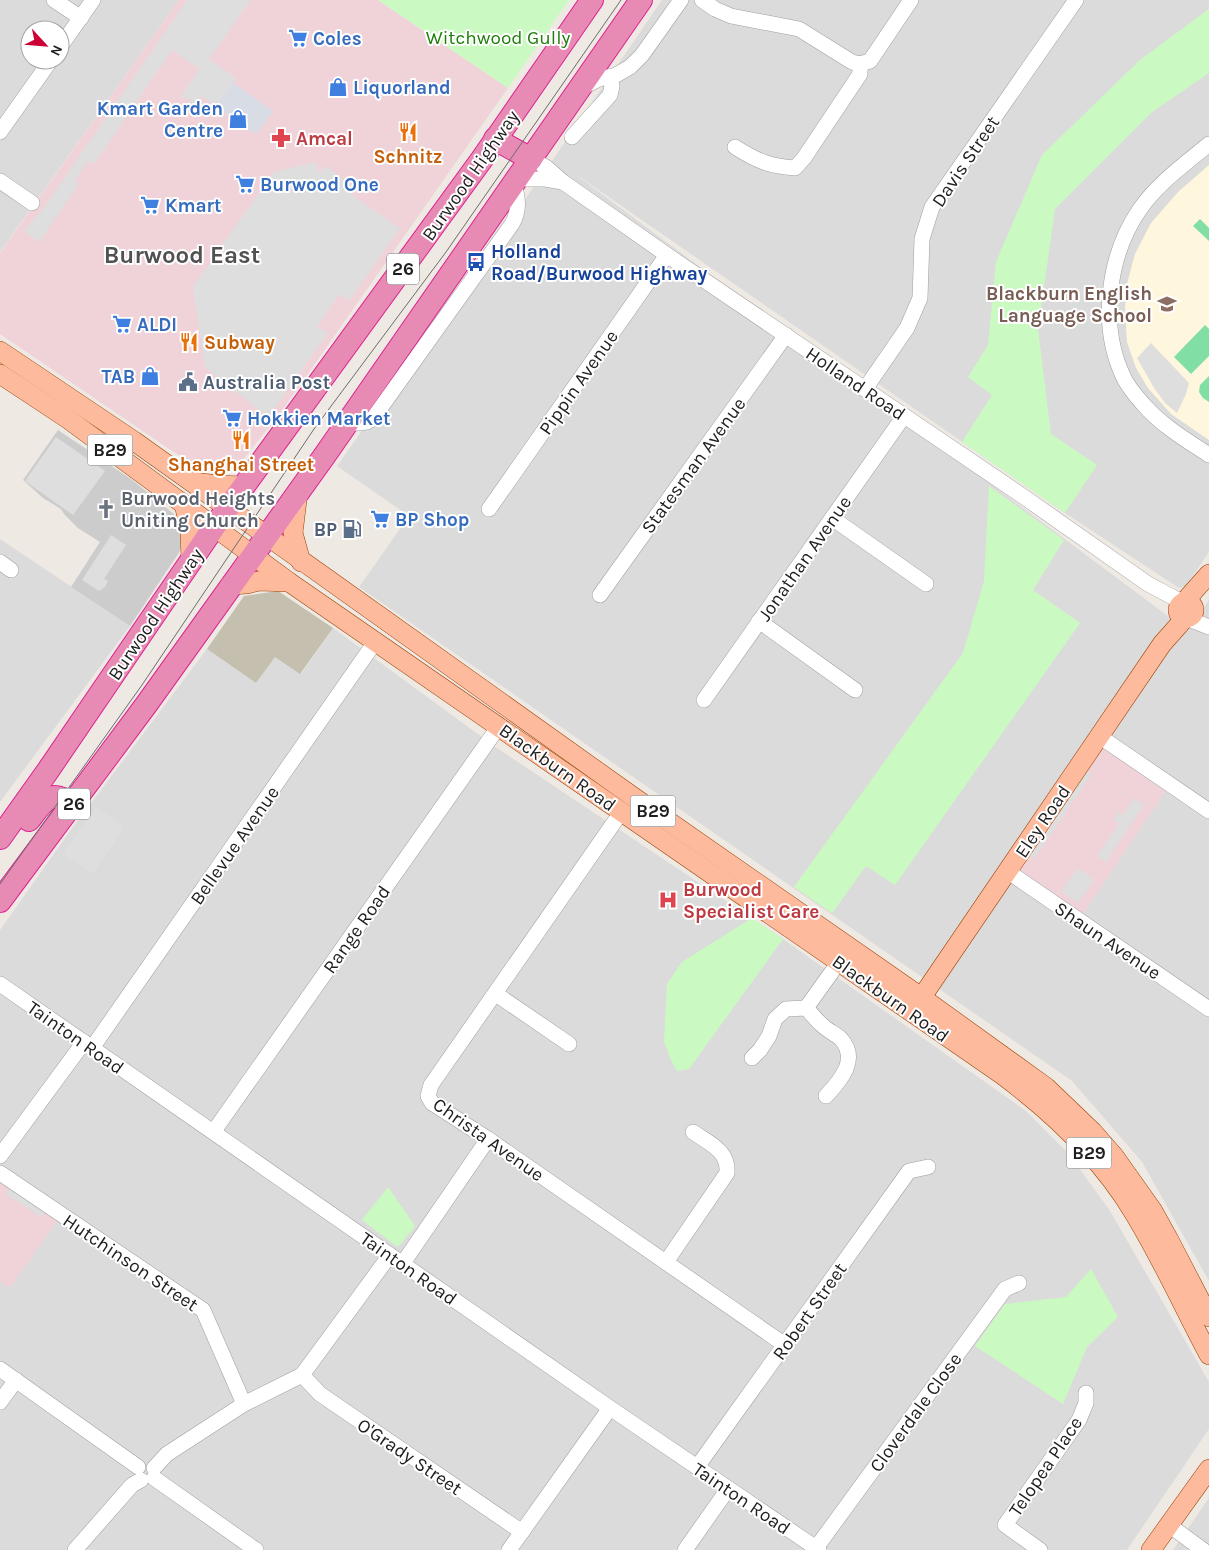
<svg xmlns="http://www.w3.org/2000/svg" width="1209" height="1550" font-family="Karla,sans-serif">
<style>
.residential{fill:#dcdbdb;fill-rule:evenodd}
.commercial{fill:#f0d3d9}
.education{fill:#fff7dd}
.religious{fill:#ccc}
.construction{fill:#c4bfaf}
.park{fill:#cafac1}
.pitch{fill:#81dfa3}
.parking{fill:#dedede}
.plaza{fill:#d8dce5}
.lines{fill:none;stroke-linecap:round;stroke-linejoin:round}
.minor-casing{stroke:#9f9f9f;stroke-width:16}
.major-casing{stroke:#984000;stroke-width:20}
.highway-casing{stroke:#dc2291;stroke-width:24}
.minor{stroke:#fff;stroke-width:15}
.major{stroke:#fdba9c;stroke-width:19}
.highway{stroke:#e88bb4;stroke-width:22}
.tram{stroke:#6c6c6c;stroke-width:1}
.labels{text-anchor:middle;stroke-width:4;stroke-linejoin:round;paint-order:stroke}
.shield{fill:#fff;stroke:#626262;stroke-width:1}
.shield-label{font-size:18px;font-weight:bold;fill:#1e1e1e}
.park-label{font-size:19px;fill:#1e7e0a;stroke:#fff}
.shop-label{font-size:19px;font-weight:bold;fill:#366cbe;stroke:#fff;text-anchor:start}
.health-label{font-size:19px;font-weight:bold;fill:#be3a42;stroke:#fff;text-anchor:start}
.food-label{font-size:19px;font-weight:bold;fill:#c56008;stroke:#fff}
.street-label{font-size:19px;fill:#1e1e1e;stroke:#fff}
.transit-label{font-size:19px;font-weight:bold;fill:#164399;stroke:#fff;text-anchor:start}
.education-label{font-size:19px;font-weight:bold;fill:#785e54;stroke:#fff;text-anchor:end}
.service-label{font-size:19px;font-weight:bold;fill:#4e5e75;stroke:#fff;text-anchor:start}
.worship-label{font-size:19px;font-weight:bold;fill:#5b616d;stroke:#fff;text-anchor:start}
.district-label{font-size:24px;font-weight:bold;fill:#515151;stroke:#fff}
</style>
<rect width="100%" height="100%" fill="#efe9e4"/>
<g class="residential">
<path d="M0,0H179L0,252ZM30,30H60V60H30Z"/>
<polygon points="662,0 1209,0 1209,552 1186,586 1179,588 1065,513 571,171 1188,631 1209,600 1209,1281 1142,1162 1072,1081 359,587 409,516 337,466 554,158"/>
<polygon points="0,539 130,626 0,802"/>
<polygon points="333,628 497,748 783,939 1026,1111 1069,1154 1110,1211 1209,1382 1209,1429 1127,1550 0,1550 0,930 70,831 207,649 256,683 275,656 301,674"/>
<polygon points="1209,1498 1209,1550 1173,1550"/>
</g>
<g class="commercial">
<polygon points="179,0 378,0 508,88 279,415 233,472 214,475 172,451 0,334 0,253"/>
<polygon points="1100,742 1168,788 1083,914 1015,867"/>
<polygon points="0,1181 59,1218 10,1288 0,1281"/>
</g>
<polygon class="education" points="1209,165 1209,440 1171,414 1148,388 1136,368 1127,342 1125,309 1127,284 1132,265 1135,254 1151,223 1178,192"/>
<polygon class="religious" points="58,430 131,479 180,519 183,544 180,551 130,626 71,587 100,542 78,528 64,514 61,509 43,498 23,480"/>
<polygon class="construction" points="278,591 333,628 300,674 275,657 256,683 207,649 244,596"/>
<g class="park">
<polygon points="378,0 569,0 508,88"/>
<polygon points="1209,9 1209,73 1152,112 1055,209 1038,329 1051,434 1097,465 1065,513 962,442 992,395 968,377 988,345 996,262 1042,155 1140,60"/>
<polygon points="989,486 1064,540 1033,590 1080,623 895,885 866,866 832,913 794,887 963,653 984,581"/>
<polygon points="752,918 783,939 689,1069 677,1071 670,1058 664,1041 667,984 682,962"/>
<polygon points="388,1187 415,1226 400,1245 396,1246 362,1220"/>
<polygon points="1091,1269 1118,1317 1087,1347 1063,1404 975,1346 1005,1304 1066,1297"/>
</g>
<g class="pitch">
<polygon points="1200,219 1209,228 1209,241 1193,226"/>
<polygon points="1205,325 1209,329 1209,356 1191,374 1174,357"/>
<polygon points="1209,376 1209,402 1203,398 1199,392 1200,385"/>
</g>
<g class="parking">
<polygon points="187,0 251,0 209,59 237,79 234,83 233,83 216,106 201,96 191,110 186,107 191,100 185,97 183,99 180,97 200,69 172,50 94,164 88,161 75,181 79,184 39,242 24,231 43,209"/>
<polygon points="316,162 318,172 321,172 325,166 354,187 350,194 400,228 349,301 339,294 317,327 328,333 268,417 205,367 193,287 272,174 277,171"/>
<polygon points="1151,343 1189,383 1186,394 1177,413 1166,404 1154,388 1137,358"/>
<polygon points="56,437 105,471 73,515 25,481"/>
<polygon points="111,535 126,545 104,579 108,581 105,587 99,591 82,580"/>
<polygon points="1086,767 1091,775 1034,859 1028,852"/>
<polygon points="1134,798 1144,805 1106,862 1097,856 1119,824 1113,820 1118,812 1123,815"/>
<polygon points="96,807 125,827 93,874 63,854"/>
<polygon points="1078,868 1094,880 1078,903 1061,892"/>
<polygon points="10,1187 45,1211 41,1217 7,1195 7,1192"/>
</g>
<polygon class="plaza" points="233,83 273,111 256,134 216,106"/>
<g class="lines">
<g class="minor-casing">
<g id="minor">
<polyline points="54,0 81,18"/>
<polyline points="702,0 715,9 731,16 799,29 852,62 860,64"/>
<polyline points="60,47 93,0"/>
<polyline points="581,88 599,79 616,75 630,67 642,55 681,0"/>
<polyline points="0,132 51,60"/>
<polyline points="572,137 610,95 612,86 610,77"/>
<path d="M1209,144C1185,164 1158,183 1140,209C1108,255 1099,325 1123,376C1127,386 1136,396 1143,404C1161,425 1186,440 1209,455"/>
<path d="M735,147C757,161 769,166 795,168L804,158L860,74V64L870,61L911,0"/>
<polyline points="531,159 546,167 563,182 667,255 1024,497 1148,584 1182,602"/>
<polyline points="517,179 545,179 563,182"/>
<polyline points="0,181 32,203"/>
<polyline points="865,389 907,328 920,298 922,239 932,207 1076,0"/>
<path d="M347,424L367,422L374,417L512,224C520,210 518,198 514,183"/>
<polyline points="489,509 667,255"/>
<polyline points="832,518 926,584"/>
<polyline points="0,562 11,570"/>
<polyline points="600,595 786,335"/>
<polyline points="1186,618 1209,627"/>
<polyline points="759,621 855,690"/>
<polyline points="704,700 904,416"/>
<polyline points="1099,736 1209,811"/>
<polyline points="622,811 431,1085 428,1096 432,1103 488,1139 785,1345"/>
<polyline points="1007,871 1209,1009"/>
<polyline points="0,984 610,1408 819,1550"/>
<polyline points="496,994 569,1044"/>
<polyline points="806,1008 839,962"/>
<polyline points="92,1048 375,642"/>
<path d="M752,1058L760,1050L769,1036L775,1019L786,1009L806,1008C812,1014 816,1020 822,1025C828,1031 836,1034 841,1039C859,1059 841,1080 826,1096"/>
<polyline points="214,1131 499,726"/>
<polyline points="0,1156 84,1042"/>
<polyline points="0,1173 203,1310 244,1404"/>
<path d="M666,1262L727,1173C729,1151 709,1143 693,1132"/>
<polyline points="403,1263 488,1139"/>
<polyline points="0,1369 138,1467"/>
<polyline points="302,1375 320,1394 522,1532"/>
<polyline points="0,1402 16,1380"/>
<polyline points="697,1467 909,1171 928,1167"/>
<polyline points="154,1468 167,1454 244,1404 302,1375 390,1255"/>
<polyline points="154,1478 256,1550"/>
<polyline points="1169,1525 1203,1550"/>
<polyline points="816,1548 1005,1289 1019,1283"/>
<polyline points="75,1550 132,1485 141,1480"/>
<polyline points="509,1550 610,1408"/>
<polyline points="685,1550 728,1489"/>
<polyline points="1040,1550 1005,1525 1079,1420 1086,1403 1086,1393"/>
</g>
</g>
<g class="major-casing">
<g id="major">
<polyline points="0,351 134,441 632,796 921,997 1046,1087 1093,1132 1114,1156 1136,1187 1153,1211 1169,1240 1209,1317"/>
<path d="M0,374L68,419L289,582L1001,1074C1052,1112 1101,1158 1134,1213C1162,1259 1184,1308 1209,1355"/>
<polyline points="194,482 217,485 244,486"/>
<polyline points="298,492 293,533 301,562"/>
<polyline points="184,504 190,530 191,561"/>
<polyline points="230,585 247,584 259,581 289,582"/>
<polyline points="1184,602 1209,574"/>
<circle cx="1186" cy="610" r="8"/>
<polyline points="915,1007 1162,644 1185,618"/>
<polyline points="1151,1550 1209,1469"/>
</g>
</g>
<g class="highway-casing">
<g id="highway">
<polyline points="495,139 531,159"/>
<path d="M29,820C43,802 50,787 73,805"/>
<polyline points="0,838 47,772 214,527 482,159 592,0"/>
<polyline points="0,901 146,705 325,455 641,0"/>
</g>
</g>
<use href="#minor" class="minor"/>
<use href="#major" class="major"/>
<use href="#highway" class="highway"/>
<polyline class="tram" points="0,884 142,685 314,429 446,252 621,0"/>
</g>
<defs>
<g id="supermarket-bare" transform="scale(1.5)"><path d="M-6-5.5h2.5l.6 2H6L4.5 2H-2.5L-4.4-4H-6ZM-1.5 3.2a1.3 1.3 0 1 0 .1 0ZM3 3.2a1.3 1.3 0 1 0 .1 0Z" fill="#3f7fe0" stroke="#fff" stroke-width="2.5" paint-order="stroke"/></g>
<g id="shop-bare" transform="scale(1.5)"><path d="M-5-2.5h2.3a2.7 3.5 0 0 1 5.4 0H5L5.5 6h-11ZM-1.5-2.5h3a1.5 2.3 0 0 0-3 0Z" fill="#3f7fe0" stroke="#fff" stroke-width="2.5" paint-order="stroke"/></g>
<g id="restaurant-bare" transform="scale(1.5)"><path d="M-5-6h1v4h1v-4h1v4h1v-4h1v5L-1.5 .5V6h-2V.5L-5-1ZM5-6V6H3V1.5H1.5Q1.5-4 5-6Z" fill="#e8710a" stroke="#fff" stroke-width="2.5" paint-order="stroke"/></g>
<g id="pharmacy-bare" transform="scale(1.5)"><path d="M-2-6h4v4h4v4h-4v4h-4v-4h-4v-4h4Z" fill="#e0444e" stroke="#fff" stroke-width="2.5" paint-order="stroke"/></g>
<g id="bus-bare" transform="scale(1.5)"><path d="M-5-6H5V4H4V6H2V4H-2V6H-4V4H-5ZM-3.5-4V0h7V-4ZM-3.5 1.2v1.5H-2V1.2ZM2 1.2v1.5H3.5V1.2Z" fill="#1a4fb4" stroke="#fff" stroke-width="2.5" paint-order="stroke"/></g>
<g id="school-bare" transform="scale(1.5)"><path d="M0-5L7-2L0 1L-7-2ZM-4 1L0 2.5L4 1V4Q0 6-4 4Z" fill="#8d6e63" stroke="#fff" stroke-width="2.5" paint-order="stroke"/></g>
<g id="civic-bare" transform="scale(1.5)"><path d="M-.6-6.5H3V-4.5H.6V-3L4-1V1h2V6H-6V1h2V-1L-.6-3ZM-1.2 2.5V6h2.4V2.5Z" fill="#5c6f8a" stroke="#fff" stroke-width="2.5" paint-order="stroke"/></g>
<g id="church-bare" transform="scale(1.5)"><path d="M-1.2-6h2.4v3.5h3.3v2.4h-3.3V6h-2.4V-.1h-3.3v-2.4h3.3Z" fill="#6b7280" stroke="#fff" stroke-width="2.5" paint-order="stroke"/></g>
<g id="fuel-bare" transform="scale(1.5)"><path d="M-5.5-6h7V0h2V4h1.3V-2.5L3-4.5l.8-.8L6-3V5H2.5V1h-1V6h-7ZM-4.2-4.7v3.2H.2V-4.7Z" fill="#5c6f8a" stroke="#fff" stroke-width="2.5" paint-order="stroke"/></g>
<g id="hospital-bare" transform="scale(1.5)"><path d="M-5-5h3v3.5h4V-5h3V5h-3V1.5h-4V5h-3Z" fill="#e0444e" stroke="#fff" stroke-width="2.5" paint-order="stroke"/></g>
</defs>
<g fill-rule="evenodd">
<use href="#supermarket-bare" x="298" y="38"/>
<use href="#shop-bare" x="338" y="87"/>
<use href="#shop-bare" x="238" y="119"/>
<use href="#restaurant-bare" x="408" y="132"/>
<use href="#pharmacy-bare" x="281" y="138"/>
<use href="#supermarket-bare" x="245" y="184"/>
<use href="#supermarket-bare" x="150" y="205"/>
<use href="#bus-bare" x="476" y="262"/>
<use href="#school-bare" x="1167" y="304"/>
<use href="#supermarket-bare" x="122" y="324"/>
<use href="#restaurant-bare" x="189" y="342"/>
<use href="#shop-bare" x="150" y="376"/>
<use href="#civic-bare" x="188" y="382"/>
<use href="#supermarket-bare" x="232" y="418"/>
<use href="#restaurant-bare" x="241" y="440"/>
<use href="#church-bare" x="106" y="509"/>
<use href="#supermarket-bare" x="380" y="519"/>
<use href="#fuel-bare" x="352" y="529"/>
<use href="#hospital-bare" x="668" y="900"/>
</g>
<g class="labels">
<g class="shield">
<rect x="387" y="253.5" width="32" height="31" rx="4"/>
<rect x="87.5" y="434.5" width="45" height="31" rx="4"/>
<rect x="58" y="788.5" width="32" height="31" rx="4"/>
<rect x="630.5" y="795.5" width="45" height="31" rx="4"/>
<rect x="1066.5" y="1137.5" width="45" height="31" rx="4"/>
</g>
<g class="shield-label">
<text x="403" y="275">26</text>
<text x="110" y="456">B29</text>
<text x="74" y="810">26</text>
<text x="653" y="817">B29</text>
<text x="1089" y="1159">B29</text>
</g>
<g class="park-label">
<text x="498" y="44">Witchwood Gully</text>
</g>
<g class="shop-label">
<text x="313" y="45">Coles</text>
<text x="353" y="94">Liquorland</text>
<text x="223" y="115" text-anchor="end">Kmart Garden<tspan x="223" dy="22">Centre</tspan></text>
<text x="260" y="191">Burwood One</text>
<text x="165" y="212">Kmart</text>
<text x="137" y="331">ALDI</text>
<text x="135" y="383" text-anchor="end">TAB</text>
<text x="247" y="425">Hokkien Market</text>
<text x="395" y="526">BP Shop</text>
</g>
<g class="health-label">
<text x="296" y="145">Amcal</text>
<text x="683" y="896">Burwood<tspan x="683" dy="22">Specialist Care</tspan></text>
</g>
<g class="food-label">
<text x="408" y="163">Schnitz</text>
<text x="204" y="349" text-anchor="start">Subway</text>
<text x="241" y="471">Shanghai Street</text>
</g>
<g class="street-label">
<text transform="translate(965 161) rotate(-56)" y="7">Davis Street</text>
<text transform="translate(470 175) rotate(-55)" y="7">Burwood Highway</text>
<text transform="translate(578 382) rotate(-55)" y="7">Pippin Avenue</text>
<text transform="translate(856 383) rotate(34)" y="7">Holland Road</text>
<text transform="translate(693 465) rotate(-54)" y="7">Statesman Avenue</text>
<text transform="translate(804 558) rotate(-55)" y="7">Jonathan Avenue</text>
<text transform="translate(155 614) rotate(-56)" y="7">Burwood Highway</text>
<text transform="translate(558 767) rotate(35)" y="7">Blackburn Road</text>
<text transform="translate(1042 821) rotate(-56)" y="7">Eley Road</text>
<text transform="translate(234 845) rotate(-55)" y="7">Bellevue Avenue</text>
<text transform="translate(356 929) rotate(-55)" y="7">Range Road</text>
<text transform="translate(1108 940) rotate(34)" y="7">Shaun Avenue</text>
<text transform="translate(891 998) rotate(35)" y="7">Blackburn Road</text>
<text transform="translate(76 1037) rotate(35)" y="7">Tainton Road</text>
<text transform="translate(489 1139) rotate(35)" y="7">Christa Avenue</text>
<text transform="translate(131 1262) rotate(34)" y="7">Hutchinson Street</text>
<text transform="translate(409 1268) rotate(35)" y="7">Tainton Road</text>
<text transform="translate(809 1311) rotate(-55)" y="7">Robert Street</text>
<text transform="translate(915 1412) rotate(-54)" y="7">Cloverdale Close</text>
<text transform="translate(410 1456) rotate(34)" y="7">O'Grady Street</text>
<text transform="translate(1045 1466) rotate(-56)" y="7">Telopea Place</text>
<text transform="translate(742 1498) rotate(34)" y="7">Tainton Road</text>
</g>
<g class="transit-label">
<text x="491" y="258">Holland<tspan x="491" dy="22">Road/Burwood Highway</tspan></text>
</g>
<g class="education-label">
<text x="1152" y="300">Blackburn English<tspan x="1152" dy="22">Language School</tspan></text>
</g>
<g class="service-label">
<text x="203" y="389">Australia Post</text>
<text x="337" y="536" text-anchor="end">BP</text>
</g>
<g class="worship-label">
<text x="121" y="505">Burwood Heights<tspan x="121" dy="22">Uniting Church</tspan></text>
</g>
<g class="district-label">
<text x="182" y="263">Burwood East</text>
</g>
</g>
<g transform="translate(45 45) rotate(116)"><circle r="24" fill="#ffffff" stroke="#a5a5a5"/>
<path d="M0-4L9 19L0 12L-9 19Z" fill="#cc0034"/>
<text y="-8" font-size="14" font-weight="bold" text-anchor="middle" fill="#1e1e1e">N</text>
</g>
</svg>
